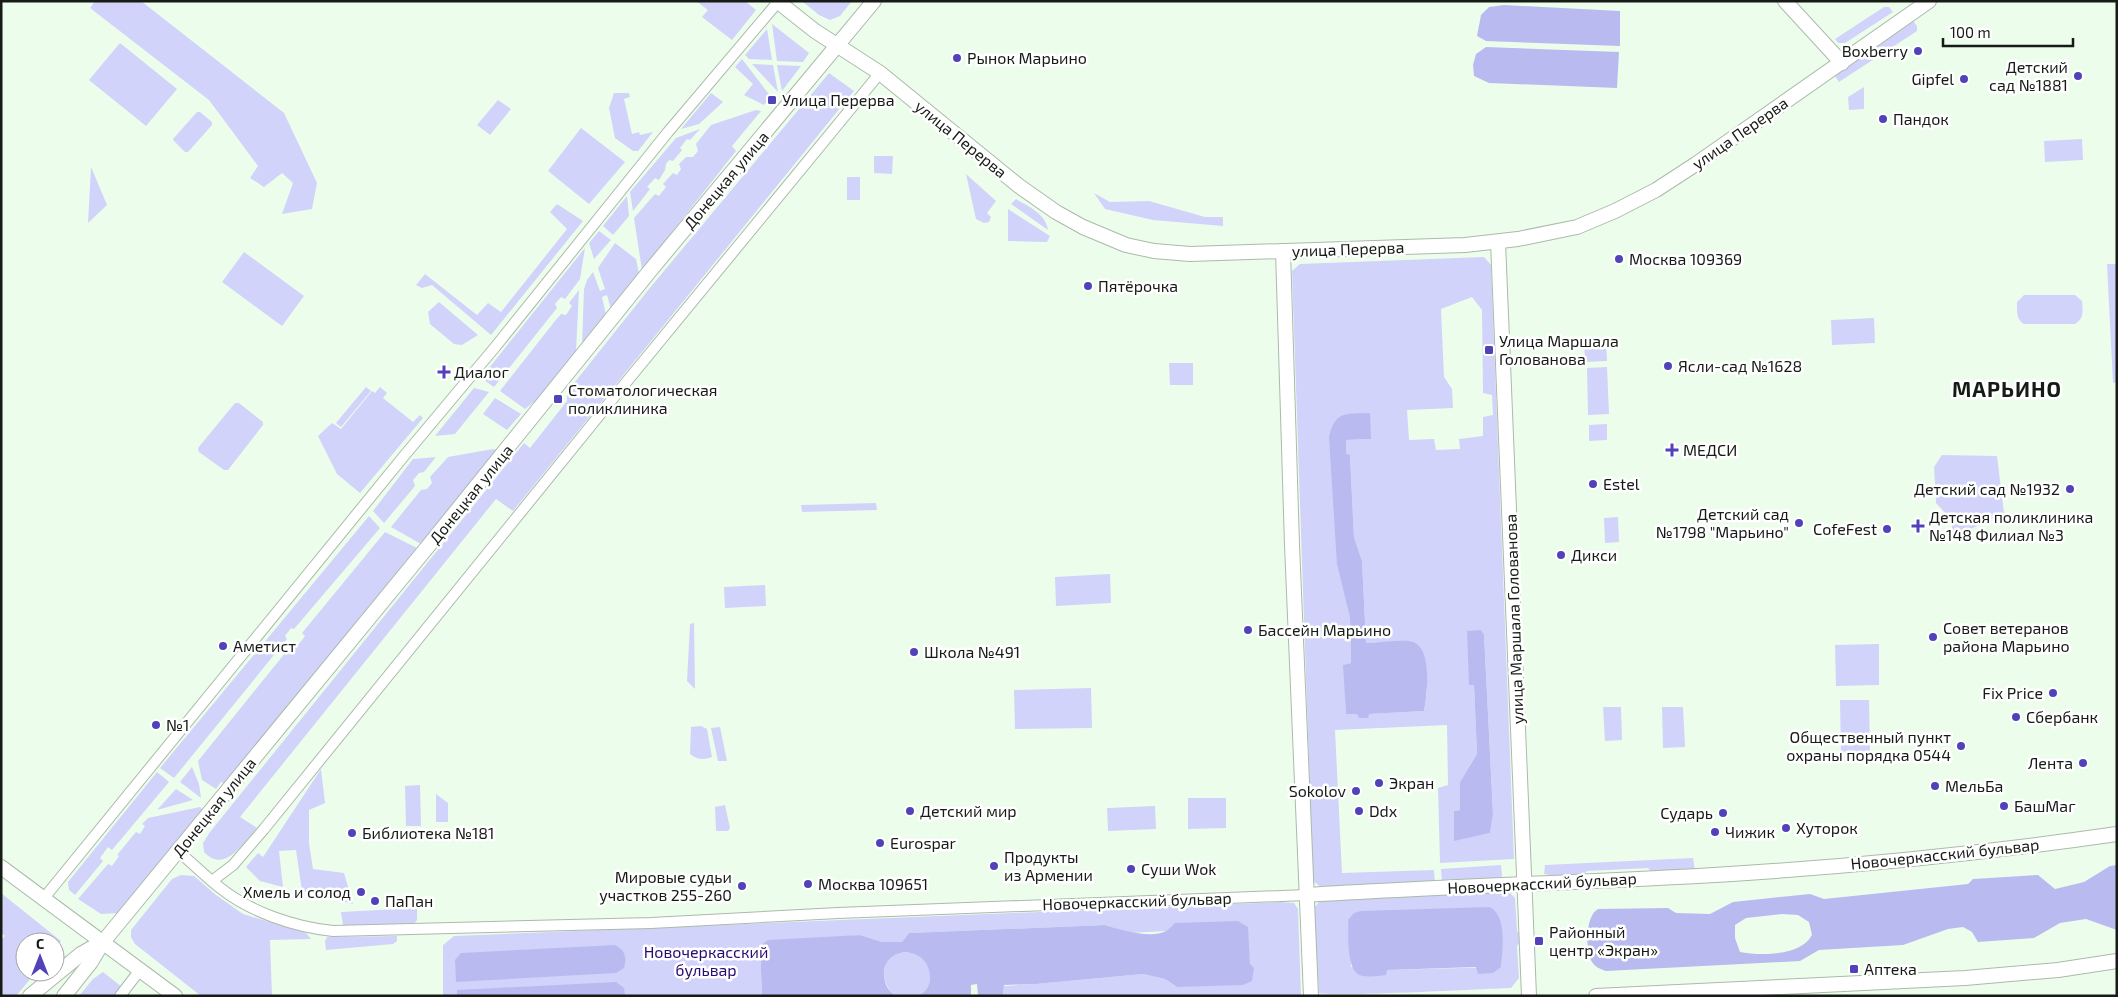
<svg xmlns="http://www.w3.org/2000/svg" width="2118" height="997" font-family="'Exo 2',sans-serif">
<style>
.green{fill:#d1d3fb;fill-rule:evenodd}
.water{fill:#b9bbf0;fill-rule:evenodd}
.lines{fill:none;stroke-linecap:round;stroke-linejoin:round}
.street-casing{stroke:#abbaab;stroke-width:12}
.secondary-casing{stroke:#abbaab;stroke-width:16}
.street{stroke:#fff;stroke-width:10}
.secondary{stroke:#fff;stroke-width:14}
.poi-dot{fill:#5142ba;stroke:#fff;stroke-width:2}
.labels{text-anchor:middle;stroke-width:5;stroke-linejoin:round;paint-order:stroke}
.poi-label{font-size:16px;fill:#161b16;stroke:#fff;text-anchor:start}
.street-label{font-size:16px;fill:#161b16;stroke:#fff}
.park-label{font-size:16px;fill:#270c72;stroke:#fff}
.district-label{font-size:21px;font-weight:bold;letter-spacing:1px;fill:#161b16;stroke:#fff}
</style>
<rect width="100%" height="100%" fill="#edfdec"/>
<g class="green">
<polygon points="95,1 141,1 284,113 317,183 312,209 282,214 293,183 282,173 264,187 250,178 258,166 209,100 90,8"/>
<polygon points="696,1 745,1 756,10 732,40 702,17 708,10"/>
<polygon points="802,1 852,1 840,16 830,20 819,15"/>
<polygon points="1884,7 1889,7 1893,12 1845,43 1838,43 1835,39"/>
<polygon points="1913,21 1917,26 1917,31 1839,82 1835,76"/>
<polygon points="772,24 809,53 803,62 777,61"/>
<polygon points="767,29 772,60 749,59 745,55"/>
<polygon points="120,43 177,89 146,126 89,80"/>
<polygon points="742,59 771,97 764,105 744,95 753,84 735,67"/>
<polygon points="752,64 773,65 778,92"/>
<polygon points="777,65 801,66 782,91"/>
<path d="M829,73L854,91L513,511L496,499L240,817L257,828C242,844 225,874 204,852L203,843L210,832L524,443L530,448L567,401V392L649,289Z"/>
<polygon points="1864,87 1864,109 1849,110 1848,97"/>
<polygon points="614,93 629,93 630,97 624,99 632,134 639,132 640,135 653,132 638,151 633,151 615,138 609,108"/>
<polygon points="711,93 723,102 699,124 681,129"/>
<polygon points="498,100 511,109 490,135 477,125"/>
<polygon points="756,110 761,111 732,146 736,151 642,270 634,218 655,194 659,196 666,187 663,184 673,173 677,175 681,169 679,164 686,157 693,157 698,151 696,144 711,125"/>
<polygon points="197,112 200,112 212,122 212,125 188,152 185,152 174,141 173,139"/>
<polygon points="581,128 625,162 589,204 548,171"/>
<polygon points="700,129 690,140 687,139 680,148 682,150 673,161 669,160 666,164 665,170 659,180 655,178 647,187 650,189 633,211 630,192 676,138"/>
<polygon points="2082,139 2083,160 2045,162 2044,141"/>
<polygon points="874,156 893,156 892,174 874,173"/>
<polygon points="91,167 107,205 88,223"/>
<polygon points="966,174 996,201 987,213 991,217 989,222 984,223 976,219"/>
<rect x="847" y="177" width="13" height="23"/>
<polygon points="1094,193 1110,202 1149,201 1205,217 1223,217 1223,226 1153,220 1105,209"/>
<polygon points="627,196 629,216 613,235 603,226"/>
<path d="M1016,199C1029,207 1045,213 1048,230L1011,204Z"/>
<polygon points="557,204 583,221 491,335 432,285 422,288 416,285 425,274 477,315 488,303 501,312 567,229 550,212"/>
<polygon points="1008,209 1050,236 1047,242 1008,241"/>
<polygon points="599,231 611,240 594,259 589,243"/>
<polygon points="615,243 636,259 639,274 611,309 607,295 602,297 606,315 582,345 584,289 587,280 593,272 600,291 605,289 598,268"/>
<polygon points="585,248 580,279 565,299 561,297 555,304 557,308 494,387 481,378"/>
<polygon points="244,252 304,296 282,326 222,282"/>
<path d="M1484,257L1491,265L1514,859L1440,863L1438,788L1448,785L1447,725L1335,730L1342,873L1434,870L1435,883L1322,888L1313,881L1292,271L1300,264ZM1472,297L1482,310L1483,393L1492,395L1493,415L1483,417V436L1459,439L1460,449L1436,450L1434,439L1409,440L1407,410L1453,408L1452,389L1444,377L1441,309ZM1345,414L1371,439L1346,440V455H1350L1354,537L1362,561L1366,643L1411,641L1426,662L1427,691L1424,711L1368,714V718H1359L1358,714H1346L1344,665L1351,663L1350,618L1337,565ZM1481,630L1484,634L1493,813L1490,833L1455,840L1454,811L1460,810V782L1477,754L1474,685H1469Z"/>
<polygon points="2117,264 2117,382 2113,383 2107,264"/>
<polygon points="579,290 576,351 539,398 525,409 500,391 555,321 561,314 566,315 572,306 569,303"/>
<path d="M2024,295H2075L2082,301C2083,311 2084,319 2075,324H2024C2016,319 2017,311 2017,302Z"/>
<polygon points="439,302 478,335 462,345 454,344 430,324 428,312"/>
<polygon points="1874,318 1875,343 1832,345 1831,320"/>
<polygon points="1606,341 1607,361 1585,362 1584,342"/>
<polygon points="1169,363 1193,363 1193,385 1170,385"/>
<polygon points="1607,367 1609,414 1588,415 1587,368"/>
<polygon points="366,387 371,391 341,427 336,423"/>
<polygon points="380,387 387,393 383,398 413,422 420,415 423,418 360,493 337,474 318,436 332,423 341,429 372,391 375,393"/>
<polygon points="474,388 489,392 455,434 435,436"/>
<polygon points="495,398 521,414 507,430 483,414"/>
<polygon points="235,403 239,403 263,422 263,425 228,470 224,470 199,452 198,448"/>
<polygon points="1607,424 1607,440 1589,441 1589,425"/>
<polygon points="493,449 497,450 421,544 391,527 421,490 427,489 432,483 430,477 448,457"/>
<polygon points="1942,455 1997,456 2004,513 1952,538 1952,520 1936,503 1934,467"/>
<polygon points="436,457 424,472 419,473 413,480 415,486 384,523 373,511 413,459"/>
<polygon points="876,503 877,510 802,512 801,505"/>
<polygon points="369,516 380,528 294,629 291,628 285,636 287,639 174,778 160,768"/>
<polygon points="1618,517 1619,542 1605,543 1604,518"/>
<polygon points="385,532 417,548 226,785 221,782 216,789 202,780 198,761 294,642 299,644 305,636 302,633"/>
<polygon points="1110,574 1111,603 1056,606 1055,577"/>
<polygon points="765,585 766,606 725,608 724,587"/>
<polygon points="694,623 695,689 687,681 690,624"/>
<polygon points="1879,644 1879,685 1836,686 1835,645"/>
<polygon points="1091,688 1092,728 1015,729 1014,690"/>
<polygon points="1840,700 1869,700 1870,752 1841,752"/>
<polygon points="1603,707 1621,707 1622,740 1605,741"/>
<polygon points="1662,707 1683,707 1685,747 1663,748"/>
<path d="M701,726L707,729L712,757C704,760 697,760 690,754L691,727Z"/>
<polygon points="720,727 727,761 718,761 711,728"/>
<polygon points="192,767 199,784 201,798 180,782"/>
<polygon points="321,769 325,803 309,810 309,843 313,869 344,873 353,904 302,891 296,850 279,851 283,887 260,881 246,867 258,853 263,857"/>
<polygon points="157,772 169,782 112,850 108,847 100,858 103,861 75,895 69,890 68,882"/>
<polygon points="420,785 421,826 406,826 405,786"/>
<polygon points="176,789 193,800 157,810"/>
<polygon points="436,794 448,803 448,822 436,822"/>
<polygon points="1188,798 1226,798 1226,828 1188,829"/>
<polygon points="725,805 730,828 728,831 716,831 715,807"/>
<polygon points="1155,806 1156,829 1108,831 1107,808"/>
<polygon points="200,807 204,811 119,913 101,914 78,899 108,864 112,866 119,856 117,855 136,832 140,834 145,826 142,824 148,818"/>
<polygon points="1693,858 1695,870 1652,873 1648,868 1587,871 1583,875 1555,876 1544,874 1545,865"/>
<polygon points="1501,865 1502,876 1498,880 1442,883 1441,869"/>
<polygon points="181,875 194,876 216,895 243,914 306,933 311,939 270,940 272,996 201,996 135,944 131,937 131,930 172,879"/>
<path d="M1508,891L1515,898L1517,931L1519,933L1520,942L1517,946L1519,978L1511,988C1486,989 1330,997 1319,993L1314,908L1323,897ZM1348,920L1502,953L1501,967L1386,970L1351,967Z"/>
<polygon points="1,893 61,941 55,949 55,942 25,942 25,972 36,972 16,996 1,996 1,940 5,936 1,933"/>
<polygon points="1282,902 1294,903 1298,909 1301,996 1003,996 1004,986 1036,984 1143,974 1165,979 1177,987 1250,964 1249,952 1166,931 1129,933 1105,925 909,933 902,942 882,942 860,935 760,946 762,996 443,996 443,945 454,936"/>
<polygon points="417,908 417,920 414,924 343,925 341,912"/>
<polygon points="397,936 397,941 393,944 326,950 325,941 327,937"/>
<path d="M900,953C906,953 914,952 919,955C931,961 935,985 923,993C917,997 904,996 896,996C881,986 878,957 900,953Z"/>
<polygon points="103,972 122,987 114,996 79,996 93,979"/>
</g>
<g class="water">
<polygon points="1504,5 1620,11 1620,46 1486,41 1477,36 1481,15 1489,7"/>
<polygon points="1486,47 1619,52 1617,88 1489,83 1474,76 1473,65 1476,54"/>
<path d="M1370,413L1371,439L1346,440V454L1350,455L1354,537L1362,561L1366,643C1380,643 1395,640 1409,641C1434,644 1427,694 1424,711L1369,714L1368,718H1359L1357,714H1346L1343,665L1351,663L1350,618L1337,565L1329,437C1335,410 1347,414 1370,413Z"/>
<polygon points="1481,630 1484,634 1493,814 1490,833 1454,841 1454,811 1460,810 1460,782 1477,754 1474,685 1469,685 1467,631"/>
<path d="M2117,865V930L2086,919L2060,923L2034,938L1978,942L1972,932L1963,927L1948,929L1903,945L1819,950L1800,961L1606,971C1600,969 1595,967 1592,962C1585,951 1585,916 1598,909L1668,908L1676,913L1710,914L1733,902L1810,894L1824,899L1968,884L1973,879L2038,875L2055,889L2084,882L2110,866ZM1782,914L1798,915L1809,922L1812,935C1801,956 1761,956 1740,952L1735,938V925L1746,918Z"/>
<path d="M1489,907C1507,913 1503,951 1501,967L1493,973L1478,974L1476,967L1387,970L1386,975C1379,976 1370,977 1363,976C1345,974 1349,934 1348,920L1354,913L1361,911Z"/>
<path d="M1238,921L1248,927L1250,964L1254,968L1252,981L1243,985L1177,987L1165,979L1143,974L1036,984L1004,985L1003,996H978L977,984L971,985V996H917C925,993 929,988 930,979C931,942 876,945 885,981C886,987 890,992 896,996H762L760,946L768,940L860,935L882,942H902L909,933L1105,925C1121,930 1151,939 1166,931C1169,930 1172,925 1175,923Z"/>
<path d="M615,945C625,950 627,957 624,968L616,973L456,982L455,960L461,953Z"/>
<polygon points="616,982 624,988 625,996 457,996 457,990"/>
</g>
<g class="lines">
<g class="street-casing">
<g id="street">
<path d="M178,851C192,863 205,876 219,887C250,912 294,927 333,931L651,923L838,913L1306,895"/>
<polyline points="212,881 233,865 264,829 619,391 880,73"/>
<polyline points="44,898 404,456 496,346 668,132 778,2"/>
<polyline points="120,996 140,970"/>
</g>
</g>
<g class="secondary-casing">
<g id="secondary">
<polyline points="777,1 815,31 880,73 1019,186 1056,212 1083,227 1126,245 1154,251 1190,254 1465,245 1518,239 1577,227 1615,211 1656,190 1696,164 1929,1"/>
<polyline points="1785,1 1842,63"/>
<polyline points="1498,242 1529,996"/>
<polyline points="1283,251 1292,545 1311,996"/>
<polyline points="1,867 175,996"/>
<path d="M1306,895C1436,887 1567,883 1698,876C1838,868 1978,854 2117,834"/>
<polyline points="30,996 81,954 102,942"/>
<polyline points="64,996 91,962 103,942 425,550 649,272 874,1"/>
<polyline points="1596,996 1965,978 2058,970 2117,961"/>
</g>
</g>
<use href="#street" class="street"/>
<use href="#secondary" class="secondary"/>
</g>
<g class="poi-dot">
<circle cx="1918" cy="51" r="5"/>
<circle cx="957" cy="58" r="5"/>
<circle cx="2078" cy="76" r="5"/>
<circle cx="1964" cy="79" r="5"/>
<rect x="767" y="95" width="10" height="10" rx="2.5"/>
<circle cx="1883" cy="119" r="5"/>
<circle cx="1619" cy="259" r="5"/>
<circle cx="1088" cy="286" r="5"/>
<rect x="1484" y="345" width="10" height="10" rx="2.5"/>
<circle cx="1668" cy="366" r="5"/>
<path d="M441.5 364.5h5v5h5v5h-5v5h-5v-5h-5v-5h5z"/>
<rect x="553" y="394" width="10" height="10" rx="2.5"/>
<path d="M1669.5 442.5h5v5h5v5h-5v5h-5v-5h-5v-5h5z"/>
<circle cx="1593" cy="484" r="5"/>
<circle cx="2070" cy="489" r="5"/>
<circle cx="1799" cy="523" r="5"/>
<path d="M1915.5 518.5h5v5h5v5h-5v5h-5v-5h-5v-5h5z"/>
<circle cx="1887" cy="529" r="5"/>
<circle cx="1561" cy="555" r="5"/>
<circle cx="1248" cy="630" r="5"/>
<circle cx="1933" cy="637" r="5"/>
<circle cx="223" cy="646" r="5"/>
<circle cx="914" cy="652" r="5"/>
<circle cx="2053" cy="693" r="5"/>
<circle cx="2016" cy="717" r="5"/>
<circle cx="156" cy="725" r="5"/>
<circle cx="1961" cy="746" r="5"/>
<circle cx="2083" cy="763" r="5"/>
<circle cx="1379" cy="783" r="5"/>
<circle cx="1935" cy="786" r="5"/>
<circle cx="1356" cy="791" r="5"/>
<circle cx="2004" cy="806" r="5"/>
<circle cx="910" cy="811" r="5"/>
<circle cx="1359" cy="811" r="5"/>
<circle cx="1723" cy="813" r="5"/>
<circle cx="1786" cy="828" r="5"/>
<circle cx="1715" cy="832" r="5"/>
<circle cx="352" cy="833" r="5"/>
<circle cx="880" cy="843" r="5"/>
<circle cx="994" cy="866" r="5"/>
<circle cx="1131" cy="869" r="5"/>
<circle cx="808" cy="884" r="5"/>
<circle cx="742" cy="886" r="5"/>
<circle cx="361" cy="892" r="5"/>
<circle cx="375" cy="901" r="5"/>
<rect x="1534" y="936" width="10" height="10" rx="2.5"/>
<rect x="1849" y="964" width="10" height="10" rx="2.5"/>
</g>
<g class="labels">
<g class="poi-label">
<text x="1908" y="57" text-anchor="end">Boxberry</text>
<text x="967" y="64">Рынок Марьино</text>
<text x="2068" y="73" text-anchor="end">Детский<tspan x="2068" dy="18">сад №1881</tspan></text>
<text x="1954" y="85" text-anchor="end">Gipfel</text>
<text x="782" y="106">Улица Перерва</text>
<text x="1893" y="125">Пандок</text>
<text x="1629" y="265">Москва 109369</text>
<text x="1098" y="292">Пятёрочка</text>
<text x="1499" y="347">Улица Маршала<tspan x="1499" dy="18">Голованова</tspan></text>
<text x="1678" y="372">Ясли-сад №1628</text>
<text x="454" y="378">Диалог</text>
<text x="568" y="396">Стоматологическая<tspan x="568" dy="18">поликлиника</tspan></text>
<text x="1683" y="456">МЕДСИ</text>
<text x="1603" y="490">Estel</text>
<text x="2060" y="495" text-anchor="end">Детский сад №1932</text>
<text x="1789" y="520" text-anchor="end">Детский сад<tspan x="1789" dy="18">№1798 "Марьино"</tspan></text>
<text x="1929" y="523">Детская поликлиника<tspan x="1929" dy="18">№148 Филиал №3</tspan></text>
<text x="1877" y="535" text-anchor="end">CofeFest</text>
<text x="1571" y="561">Дикси</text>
<text x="1943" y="634">Совет ветеранов<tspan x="1943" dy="18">района Марьино</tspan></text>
<text x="1258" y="636">Бассейн Марьино</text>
<text x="233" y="652">Аметист</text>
<text x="924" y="658">Школа №491</text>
<text x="2043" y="699" text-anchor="end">Fix Price</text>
<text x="2026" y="723">Сбербанк</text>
<text x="166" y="731">№1</text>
<text x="1951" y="743" text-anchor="end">Общественный пункт<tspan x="1951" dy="18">охраны порядка 0544</tspan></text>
<text x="2073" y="769" text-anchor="end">Лента</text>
<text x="1389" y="789">Экран</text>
<text x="1945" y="792">МельБа</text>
<text x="1346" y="797" text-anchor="end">Sokolov</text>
<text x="2014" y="812">БашМаг</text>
<text x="920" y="817">Детский мир</text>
<text x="1369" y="817">Ddx</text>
<text x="1713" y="819" text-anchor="end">Сударь</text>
<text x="1796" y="834">Хуторок</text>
<text x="1725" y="838">Чижик</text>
<text x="362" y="839">Библиотека №181</text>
<text x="890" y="849">Eurospar</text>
<text x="1004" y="863">Продукты<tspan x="1004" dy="18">из Армении</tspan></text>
<text x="1141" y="875">Суши Wok</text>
<text x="732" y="883" text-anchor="end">Мировые судьи<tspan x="732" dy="18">участков 255-260</tspan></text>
<text x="818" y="890">Москва 109651</text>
<text x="351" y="898" text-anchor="end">Хмель и солод</text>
<text x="385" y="907">ПаПан</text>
<text x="1549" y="938">Районный<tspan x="1549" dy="18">центр «Экран»</tspan></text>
<text x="1864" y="975">Аптека</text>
</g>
<g class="street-label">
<text transform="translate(1740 133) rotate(-35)" y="6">улица Перерва</text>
<text transform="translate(961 139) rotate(39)" y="6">улица Перерва</text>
<text transform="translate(726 180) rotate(-50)" y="6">Донецкая улица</text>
<text transform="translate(1348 249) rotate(-2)" y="6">улица Перерва</text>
<text transform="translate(471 494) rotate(-51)" y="6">Донецкая улица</text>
<text transform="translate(1514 619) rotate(-92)" y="6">улица Маршала Голованова</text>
<text transform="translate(214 807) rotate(-51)" y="6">Донецкая улица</text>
<text transform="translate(1945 854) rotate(-6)" y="6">Новочеркасский бульвар</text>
<text transform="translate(1542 883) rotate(-3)" y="6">Новочеркасский бульвар</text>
<text transform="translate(1137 901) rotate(-2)" y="6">Новочеркасский бульвар</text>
</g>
<g class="park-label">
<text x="706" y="958">Новочеркасский<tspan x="706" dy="18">бульвар</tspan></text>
</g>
<g class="district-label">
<text x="2007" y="397">МАРЬИНО</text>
</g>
</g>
<rect width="2118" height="997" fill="none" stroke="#161b16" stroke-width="5"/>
<g transform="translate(40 957)"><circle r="24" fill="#ffffff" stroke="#a2a4a2"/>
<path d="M0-4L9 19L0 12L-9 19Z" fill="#5142ba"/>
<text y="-8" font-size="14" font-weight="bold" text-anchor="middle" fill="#161b16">С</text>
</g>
<path d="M1943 38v8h130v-8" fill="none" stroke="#161b16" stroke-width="2.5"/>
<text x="1950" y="38" font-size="15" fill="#161b16" stroke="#ffffff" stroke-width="4" paint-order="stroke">100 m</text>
</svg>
